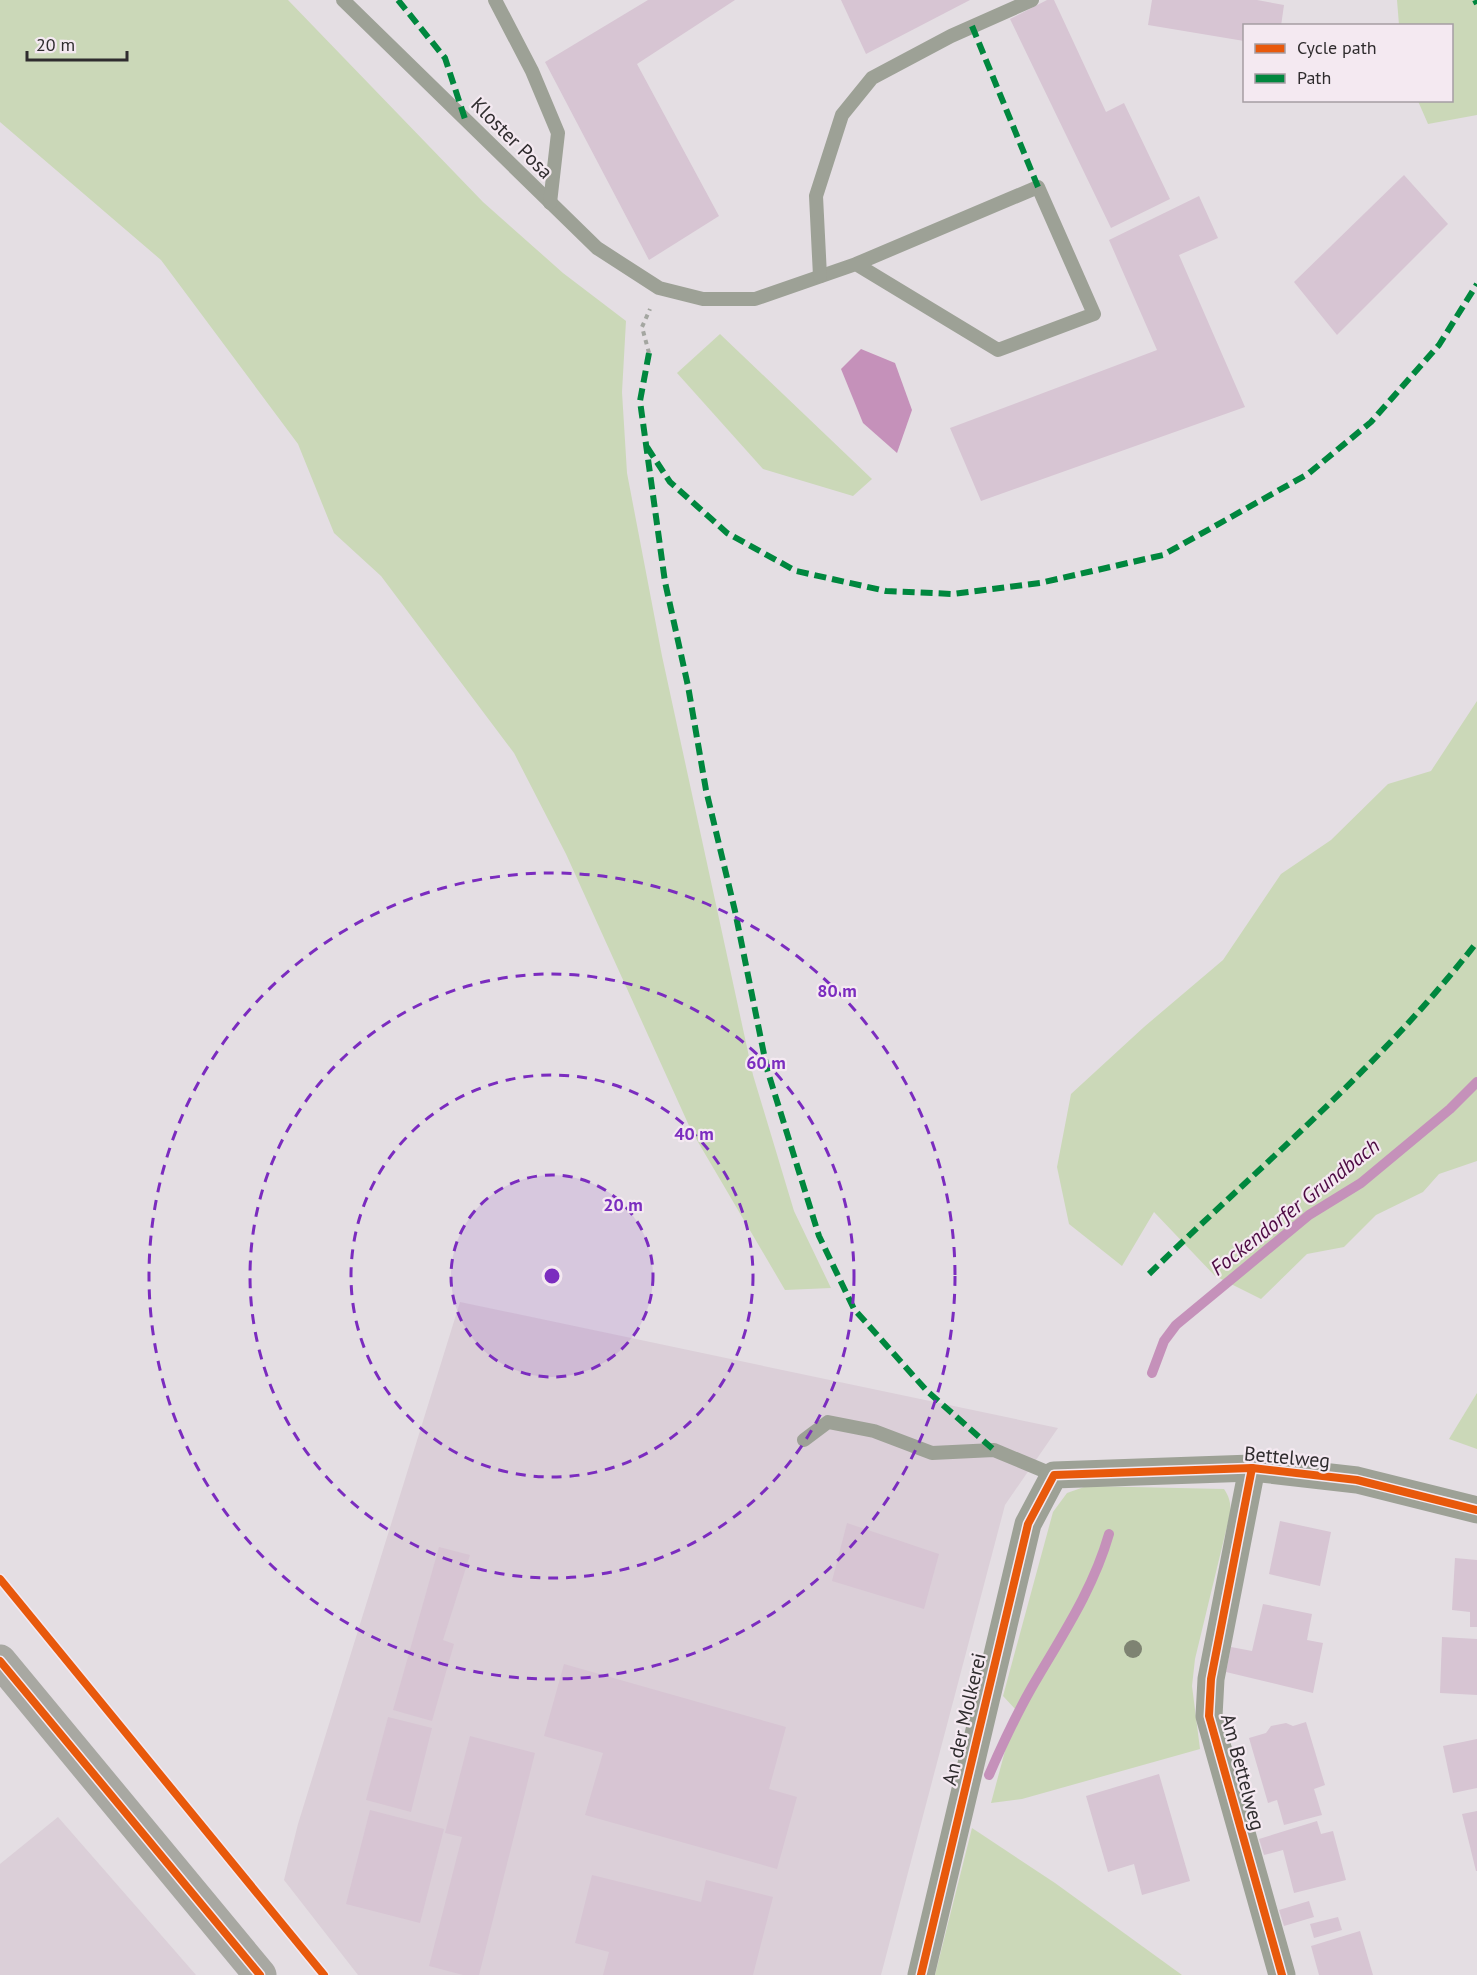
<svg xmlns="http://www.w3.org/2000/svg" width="1477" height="1975" font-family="'PT Sans',sans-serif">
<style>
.built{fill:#dbcfd8}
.green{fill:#cbd8b8}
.water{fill:#c591ba}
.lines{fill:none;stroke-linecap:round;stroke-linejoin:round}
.stream{stroke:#c591ba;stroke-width:10}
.building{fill:#d7c5d3}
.path{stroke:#a4a6a1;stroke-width:4;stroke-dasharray:4.5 4.5;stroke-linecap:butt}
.lane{stroke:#9da196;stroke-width:14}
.street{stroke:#9da196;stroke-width:27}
.secondary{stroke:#a8a8a2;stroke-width:33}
.quiet{stroke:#00873e;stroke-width:6;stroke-dasharray:12 6;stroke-linecap:butt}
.cycleway-casing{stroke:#f4e9f1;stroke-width:11}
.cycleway{stroke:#e8590c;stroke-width:8}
.tree{fill:#7e8372}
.ring{fill:none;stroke:#7b2cbf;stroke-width:3;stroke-dasharray:10 8}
.labels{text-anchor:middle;stroke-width:4.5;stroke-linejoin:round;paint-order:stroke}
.street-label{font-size:20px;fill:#2f2c2e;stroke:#f4e9f1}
.water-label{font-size:21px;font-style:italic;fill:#4d0a43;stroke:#f4e9f1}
.centre{fill:#7b2cbf;stroke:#f4e9f1;stroke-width:3}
.ring-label{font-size:18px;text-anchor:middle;font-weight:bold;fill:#7b2cbf;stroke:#f4e9f1;stroke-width:4.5;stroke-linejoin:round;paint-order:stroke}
</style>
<rect width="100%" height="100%" fill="#e4dee3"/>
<g class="built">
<polygon points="460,1302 1058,1428 1005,1505 881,1975 358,1975 284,1880 298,1824"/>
<polygon points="58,1817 196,1975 0,1975 0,1864"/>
</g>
<g class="green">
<polygon points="0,0 288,0 483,202 563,273 626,321 622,392 627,473 662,656 753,1075 794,1211 831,1288 785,1290 691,1130 566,854 514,753 381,576 334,533 298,444 161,260 0,122"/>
<polygon points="1397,0 1477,0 1477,115 1428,124 1418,101 1452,100 1452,26 1399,25"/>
<polygon points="720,334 872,479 853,496 763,469 677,373"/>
<polygon points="1477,701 1477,1161 1439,1174 1423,1192 1376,1215 1344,1247 1307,1254 1261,1299 1215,1276 1154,1212 1122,1266 1069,1224 1057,1167 1071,1094 1144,1027 1223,960 1281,874 1331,840 1388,784 1431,771"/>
<polygon points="1477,1393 1477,1449 1449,1439"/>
<path d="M1087,1486L1224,1489C1230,1498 1231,1504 1230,1514L1195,1659L1192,1686L1200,1749L1022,1799L991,1803L1016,1710L1003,1696L1053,1512L1067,1493Z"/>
<polygon points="972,1828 1055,1883 1182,1975 935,1975"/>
</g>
<polygon class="water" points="861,349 895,363 912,410 897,453 863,423 841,369"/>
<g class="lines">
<g class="stream">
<polyline points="1152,1373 1164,1341 1176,1325 1309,1215 1361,1183 1450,1109 1477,1082"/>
<path d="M989,1775C1002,1745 1016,1715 1032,1687C1061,1637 1093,1590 1109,1534"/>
</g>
</g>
<g class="building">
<polygon points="648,0 735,0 637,64 719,216 649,260 545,62"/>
<polygon points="841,0 970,0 866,54"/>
<polygon points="1047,0 1054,0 1106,112 1124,103 1170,199 1111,228 1010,19"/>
<polygon points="1152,0 1257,0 1284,5 1281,26 1244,26 1244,41 1148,25"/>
<polygon points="1404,175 1448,224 1337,335 1294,282"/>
<polygon points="1199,196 1218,238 1179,255 1245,407 981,501 950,428 1157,350 1109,240"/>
<polygon points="1280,1521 1331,1532 1320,1586 1269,1574"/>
<polygon points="847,1523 939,1554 924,1609 832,1581"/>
<polygon points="439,1547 470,1555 443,1640 454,1644 432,1721 393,1710"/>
<polygon points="1455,1558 1477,1560 1477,1627 1470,1627 1470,1612 1452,1610"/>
<polygon points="1263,1604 1312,1614 1307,1640 1323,1643 1313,1693 1226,1672 1231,1647 1252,1651"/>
<polygon points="1442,1637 1477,1639 1477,1695 1440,1693"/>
<polygon points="564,1664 786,1727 769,1789 797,1797 777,1869 585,1815 603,1753 544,1736"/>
<polygon points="388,1717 432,1728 411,1812 366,1800"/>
<polygon points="1306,1722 1325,1785 1314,1789 1322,1815 1284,1825 1277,1800 1268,1803 1249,1738 1266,1733 1271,1726 1286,1723 1293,1726"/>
<polygon points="470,1736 535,1753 479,1975 463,1975 429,1966 462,1837 445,1833"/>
<polygon points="1477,1739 1477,1788 1453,1793 1443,1746"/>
<polygon points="1159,1774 1190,1881 1142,1895 1134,1864 1108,1872 1086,1796"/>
<polygon points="370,1810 444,1829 420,1923 346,1904"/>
<polygon points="1477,1811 1477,1871 1476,1871 1462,1814"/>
<polygon points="1317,1821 1321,1834 1333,1831 1346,1880 1294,1893 1283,1850 1264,1855 1259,1839"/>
<polygon points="592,1875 701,1902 706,1880 773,1897 753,1975 603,1975 609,1952 575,1943"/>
<polygon points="1309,1901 1314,1917 1284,1926 1279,1910"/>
<polygon points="1338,1917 1342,1930 1314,1938 1310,1924"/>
<polygon points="1360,1931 1373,1975 1319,1975 1311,1946"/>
</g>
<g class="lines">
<polyline class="path" points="649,353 642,327 650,309"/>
<g class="lane">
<polyline points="343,0 597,248 659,288 703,299 755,299 856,264 1038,187 1094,314 998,350 856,264"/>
<polyline points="495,0 532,71 558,133 550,203"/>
<polyline points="820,276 816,196 842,115 872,78 951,36 1032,0"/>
<polyline points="804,1440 828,1422 874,1431 932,1453 994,1450 1054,1475"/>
</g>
<g class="street">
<polyline points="1252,1468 1211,1679 1209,1716 1282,1975"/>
<polyline points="921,1975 1028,1524 1054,1475 1252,1468 1357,1480 1477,1510"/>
</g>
<polyline class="secondary" points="0,1661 260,1975"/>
<g class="quiet">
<polyline points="398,0 445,58 465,119"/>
<polyline points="1475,0 1477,4"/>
<polyline points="972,26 1038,187"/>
<polyline points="649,353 640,401 665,582 688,686 706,790 735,911 767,1069 819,1236 854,1309 927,1391 994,1450"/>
<polyline points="647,447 670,482 727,533 796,571 886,591 953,594 1040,583 1163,555 1308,474 1371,422 1439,345 1477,284"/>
<path d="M1149,1274C1261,1165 1381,1066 1477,942"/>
</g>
<g class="cycleway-casing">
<g id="cycleway">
<polyline points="1252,1468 1211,1679 1209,1716 1282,1975"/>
<polyline points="0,1579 324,1975"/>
<polyline points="0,1661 260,1975"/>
<polyline points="921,1975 1028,1524 1054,1475 1252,1468 1357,1480 1477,1510"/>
</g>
</g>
<use href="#cycleway" class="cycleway"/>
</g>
<circle class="tree" cx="1133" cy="1649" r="9"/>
<circle cx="552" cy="1276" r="101" fill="#7b2cbf" fill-opacity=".12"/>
<g class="ring">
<circle cx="552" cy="1276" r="101"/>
<circle cx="552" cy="1276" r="201"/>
<circle cx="552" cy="1276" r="302"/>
<circle cx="552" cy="1276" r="403"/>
</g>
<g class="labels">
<g class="street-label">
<text transform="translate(512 138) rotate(45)" y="7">Kloster Posa</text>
<text transform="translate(1287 1457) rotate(5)" y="7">Bettelweg</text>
<text transform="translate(964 1719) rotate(-77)" y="7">An der Molkerei</text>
<text transform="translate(1243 1772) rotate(75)" y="7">Am Bettelweg</text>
</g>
<g class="water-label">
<text transform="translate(1295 1207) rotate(-38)" y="7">Fockendorfer Grundbach</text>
</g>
</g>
<circle cx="552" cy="1276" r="9" class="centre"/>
<g class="ring-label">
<text x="837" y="997">80 m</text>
<text x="766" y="1069">60 m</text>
<text x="694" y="1140">40 m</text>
<text x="623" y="1211">20 m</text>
</g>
<rect x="1243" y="24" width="210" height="78" fill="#f4e9f1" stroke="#a59da3" stroke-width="1.5"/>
<rect x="1255" y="44" width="30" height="9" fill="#e8590c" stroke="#a59da3" stroke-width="1.5"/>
<text x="1297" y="54" font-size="18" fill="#2f2c2e">Cycle path</text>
<rect x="1255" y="74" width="30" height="9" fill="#00873e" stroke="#a59da3" stroke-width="1.5"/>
<text x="1297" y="84" font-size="18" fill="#2f2c2e">Path</text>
<path d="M27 51v9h100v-9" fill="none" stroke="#2f2c2e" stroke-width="3"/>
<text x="36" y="51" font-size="18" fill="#2f2c2e" stroke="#f4e9f1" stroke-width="4.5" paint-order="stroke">20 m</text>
</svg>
